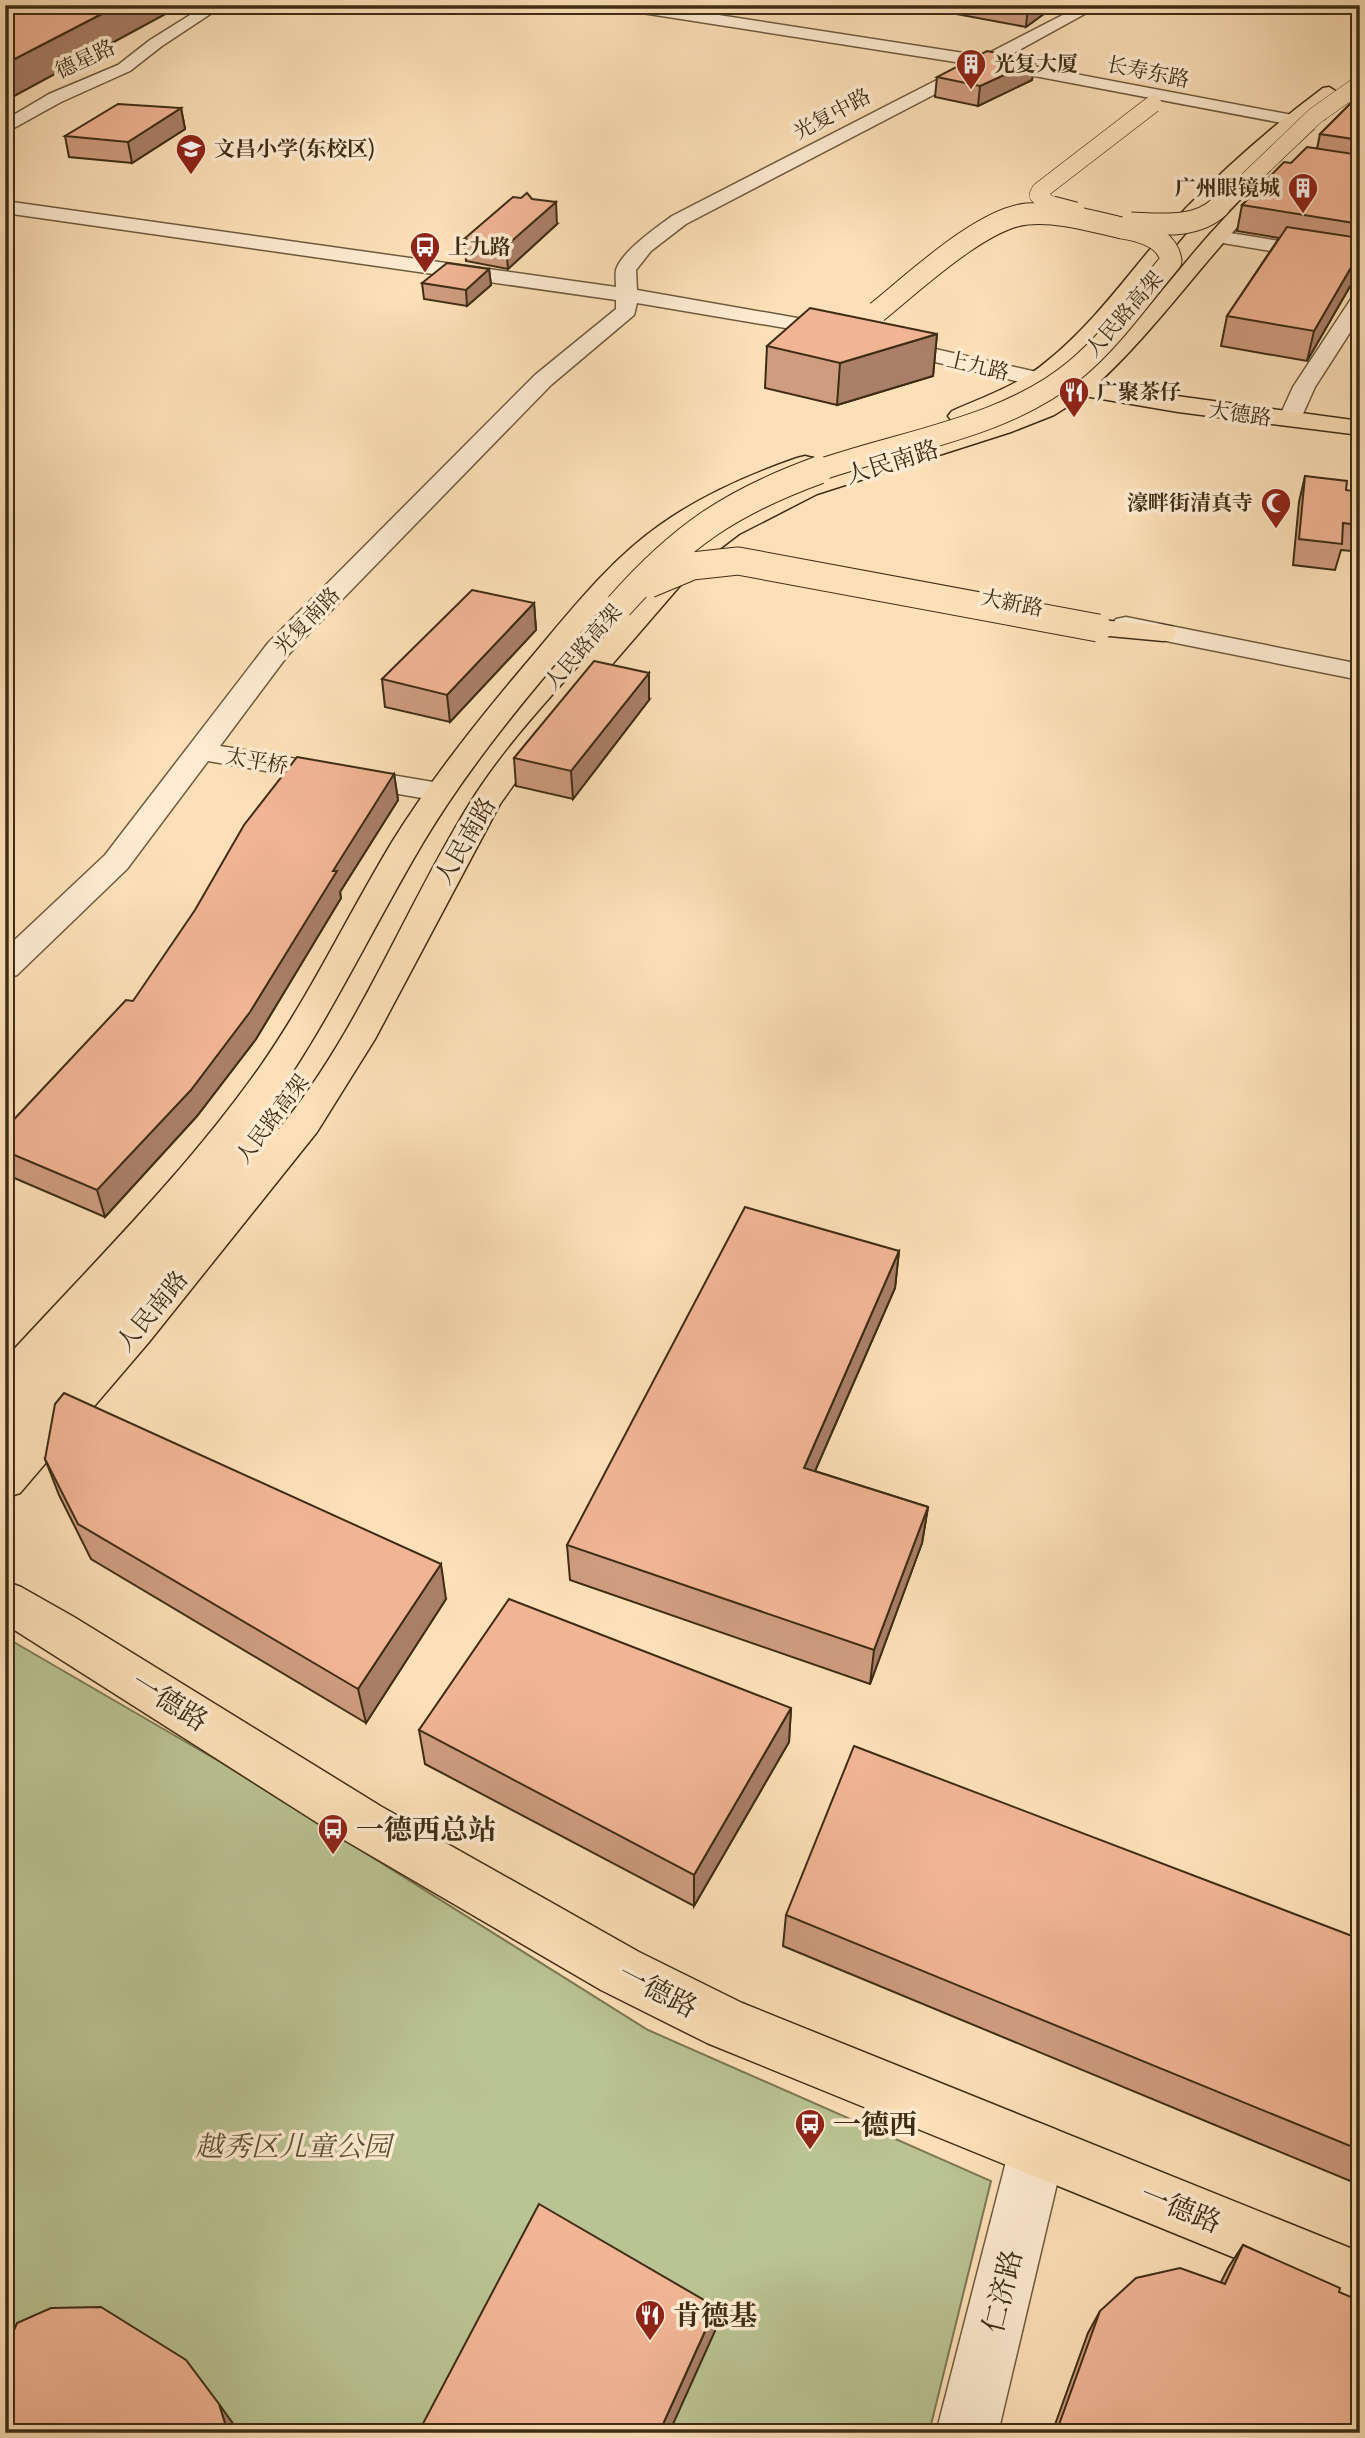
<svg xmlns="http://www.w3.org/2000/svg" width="1365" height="2438" font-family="Cardo,'Noto Serif SC',serif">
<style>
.green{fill:#bac393;stroke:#7c7854;stroke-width:2}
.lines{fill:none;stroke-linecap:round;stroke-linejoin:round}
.minor-casing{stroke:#6e5a3d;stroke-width:3}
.major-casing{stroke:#3e2d14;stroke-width:3}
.minor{fill:#feebd1;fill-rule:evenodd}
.major{fill:#fde0b8;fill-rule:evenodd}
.major-bridge-far2-casing{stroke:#3e2d14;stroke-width:18;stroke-linecap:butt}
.major-bridge-far1-casing{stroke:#3e2d14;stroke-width:23;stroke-linecap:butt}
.major-bridge-casing{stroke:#3e2d14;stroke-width:29;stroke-linecap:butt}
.major-bridge-far2{stroke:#fde0b8;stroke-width:17}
.major-bridge-far1{stroke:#fde0b8;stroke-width:21}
.major-bridge{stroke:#fde0b8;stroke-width:27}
.wall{fill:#cf9c80;stroke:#3e2d14;stroke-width:2}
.shaded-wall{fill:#a97f68;stroke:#3e2d14;stroke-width:2}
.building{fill:#f1b595;stroke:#3e2d14;stroke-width:2}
.labels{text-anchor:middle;stroke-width:7;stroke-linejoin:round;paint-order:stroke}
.far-street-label{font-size:21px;fill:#3e2d14;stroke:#feebd1}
.far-poi-label{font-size:21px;font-weight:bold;fill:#3e2d14;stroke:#feebd1;text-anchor:start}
.street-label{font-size:24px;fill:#3e2d14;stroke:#feebd1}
.near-street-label{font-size:28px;fill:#3e2d14;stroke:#feebd1}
.near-poi-label{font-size:28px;font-weight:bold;fill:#3e2d14;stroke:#feebd1;text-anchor:start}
.near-park-label{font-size:28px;font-style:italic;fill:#5d5234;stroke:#feebd1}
</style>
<rect width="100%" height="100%" fill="#fde0b8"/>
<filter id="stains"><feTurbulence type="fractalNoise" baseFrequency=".00286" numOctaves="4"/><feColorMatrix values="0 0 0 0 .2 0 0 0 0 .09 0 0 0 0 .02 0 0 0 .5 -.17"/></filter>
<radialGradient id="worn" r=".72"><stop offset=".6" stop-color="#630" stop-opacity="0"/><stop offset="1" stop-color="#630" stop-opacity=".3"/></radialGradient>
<polygon class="green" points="5,1637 222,1763 648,2030 991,2181 929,2433 5,2433"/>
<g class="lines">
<g class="minor-casing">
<g id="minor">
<polygon points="206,5 224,5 162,46 130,71 61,102 5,133 5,120 49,94 118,65 150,40"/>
<path d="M616,5H654L983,56L1082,5H1101L1001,60L1324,121L1333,126L1324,131L987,67L686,224L651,251L636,270L637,290L803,319L1076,381L1084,383L1087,388L1084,393L1076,395L803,331L637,303L634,315L551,385L288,655L220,746L439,783L450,786L454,792L450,798L439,801L208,761L127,869L17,975L5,979V949L105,855L268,643L535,375L616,309V300L5,213V201L616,287C616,282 615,275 616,270C621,252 657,227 672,216L968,64L623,10Z"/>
<polygon points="1218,231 1360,254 1360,266 1211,241 1208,237 1211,233"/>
<polygon points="1360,294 1360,317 1315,387 1298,425 1282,425 1278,420 1293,387 1353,296"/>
<polygon points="1126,617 1360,664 1360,680 1116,631 1112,625 1116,619"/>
<polygon points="1037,2122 1057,2130 1065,2150 998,2433 936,2433 1009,2150 1017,2130"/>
</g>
</g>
<g class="major-casing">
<g id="major">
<path d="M1329,87L1337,92L1335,96L1298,124L1201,215L1096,338L1062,372L1024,397L968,421H952L948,416L952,411C984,397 1019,385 1046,362C1100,319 1139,258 1186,208C1228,165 1275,124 1323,88Z"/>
<path d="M1360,93V107C1312,150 1266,194 1224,242C1182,290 1143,342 1096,385L1360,421V435L1178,412L1084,396L1054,415L1011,432L817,494L739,534L697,566L539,749L500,804L375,1039L317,1132L149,1342L20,1493L5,1498V1406L9,1402L5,1403V1359C93,1263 187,1171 262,1064C311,993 348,915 392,842C435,773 487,709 540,647C576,604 613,558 660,525C702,495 748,475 797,458L805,456L813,458L817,463L813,468C765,486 718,506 677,536C631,569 595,615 560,658C511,716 463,776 424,841C368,935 323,1035 257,1123L263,1121L276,1125L279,1129C359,1032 404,909 470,803C503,750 546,704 587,658C616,624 645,585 680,555C756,488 860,465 954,435C990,423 1029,413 1061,392C1114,357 1167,282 1210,234C1255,184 1303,139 1354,94Z"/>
<polygon points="1098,620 1163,625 1173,627 1177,633 1173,639 1163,641 1088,634 1084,628 1088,622"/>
<polygon points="5,1581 21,1587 74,1617 382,1807 639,1952 742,2003 1360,2252 1360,2311 1262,2269 707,2043 601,1990 346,1841 5,1624"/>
</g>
</g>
<use href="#minor" class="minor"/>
<use href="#major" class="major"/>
<g class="major-bridge-far2-casing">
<g id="major-bridge-far2">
<polyline points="1059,209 1052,207 1038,195 1040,191 1153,104"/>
<polyline points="1218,209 1315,116 1360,84"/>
</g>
</g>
<g class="major-bridge-far1-casing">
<g id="major-bridge-far1">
<polyline points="1052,207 1075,213"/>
<path d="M1131,223C1160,224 1196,229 1219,207"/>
<path d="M814,472C900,441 1005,429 1076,369C1113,338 1140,298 1171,261C1168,238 1142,231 1122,228C1091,221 1059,211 1027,214C982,218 913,283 877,312"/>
</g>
</g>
<g class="major-bridge-casing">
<g id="major-bridge">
<polyline points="649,584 692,566 738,561 1098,628"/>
<path d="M619,606C681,536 731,502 819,470"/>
</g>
</g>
<use href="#major-bridge-far2" class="major-bridge-far2"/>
<use href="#major-bridge-far1" class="major-bridge-far1"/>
<use href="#major-bridge" class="major-bridge"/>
</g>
<g class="wall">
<polygon points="908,5 1056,5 1026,27"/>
<polygon points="1035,61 1032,80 978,106 935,97 937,77"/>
<polygon points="1360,94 1360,269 1307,361 1221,346 1227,316 1279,238 1237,231 1242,205 1291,163 1317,149 1320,134"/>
<polygon points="181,108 185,129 132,163 69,157 65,136"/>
<polygon points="557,224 508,269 466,261 464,239"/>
<polygon points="489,269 491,285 467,306 424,299 422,283"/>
<polygon points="937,334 933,376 837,405 765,388 767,346"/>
<polygon points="1305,476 1346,490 1358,525 1351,551 1341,550 1335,570 1293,565 1299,502"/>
<polygon points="534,603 536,630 450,722 385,707 382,679"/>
<polygon points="649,700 573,799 516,786 514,758"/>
<polygon points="394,774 398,800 340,892 341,898 256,1039 197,1116 105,1217 5,1174 5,1129"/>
<polygon points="899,1251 895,1288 815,1471 928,1507 922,1543 870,1684 570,1580 567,1545"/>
<polygon points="45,1459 446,1599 366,1723 91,1559 59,1495"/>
<polygon points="791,1708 789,1742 694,1906 425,1764 419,1730"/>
<polygon points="786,1915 1360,1939 1360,2185 783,1946"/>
<polygon points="1243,2245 1339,2292 1360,2433 1052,2433 1088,2333 1100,2311 1221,2282 1228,2268"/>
</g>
<g class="shaded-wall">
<polygon points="119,5 182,5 5,101 5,64"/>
<polygon points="1028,5 1056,5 1026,27"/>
<polygon points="1035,61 1032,80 978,106 980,86"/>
<polygon points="181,108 185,129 132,163 128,142"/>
<polygon points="556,202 557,224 508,269 506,246"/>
<polygon points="1360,252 1360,269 1307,361 1314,331"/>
<polygon points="489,269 491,285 467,306 466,290"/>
<polygon points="937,334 933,376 837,405 840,363"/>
<polygon points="534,603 536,630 450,722 447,695"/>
<polygon points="649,673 649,700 573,799 571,771"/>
<polygon points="394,774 398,800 340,892 341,898 256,1039 197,1116 105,1217 97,1190"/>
<polygon points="899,1251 895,1288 801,1503 804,1468"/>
<polygon points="928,1507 922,1543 870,1684 874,1650"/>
<polygon points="441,1564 446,1599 366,1723 358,1689"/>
<polygon points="791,1708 789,1742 694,1906 694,1875"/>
<polygon points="716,2307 715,2331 669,2433 659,2433"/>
<polygon points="219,2404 234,2425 236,2433 228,2433"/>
</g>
<g class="building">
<polygon points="5,5 119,5 5,64"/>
<polygon points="987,51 1035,61 980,86 937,77"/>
<polygon points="1360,94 1360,140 1320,134"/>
<polygon points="118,104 181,108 128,142 65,136"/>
<polygon points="1307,147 1360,155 1360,224 1242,205 1284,162 1291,163"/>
<polygon points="527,193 532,199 556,202 506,246 464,239 513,197 521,198"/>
<polygon points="1287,227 1360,238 1360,252 1314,331 1227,316"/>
<polygon points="447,263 489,269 466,290 422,283"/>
<polygon points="810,308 937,334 840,363 767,346"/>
<polygon points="1305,476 1347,481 1346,490 1359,492 1358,525 1343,523 1342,544 1299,539"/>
<polygon points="472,590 534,603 447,695 382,679"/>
<polygon points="594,661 649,673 571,771 514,758"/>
<polygon points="297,757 394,774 333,871 337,871 250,1012 191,1090 97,1190 5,1151 5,1129 126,1000 133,1001 195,910 244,825"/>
<polygon points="745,1207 899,1251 804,1468 928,1507 874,1650 567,1545"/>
<polygon points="64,1393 441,1564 358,1689 78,1524 45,1459 55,1404"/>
<polygon points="509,1599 791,1708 694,1875 419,1730"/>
<polygon points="854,1746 1360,1939 1360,2150 786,1915"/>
<polygon points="539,2204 716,2307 659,2433 418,2433"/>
<polygon points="1243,2245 1340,2288 1339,2292 1360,2301 1360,2433 1056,2433 1100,2311 1136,2278 1180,2268 1225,2284"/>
<polygon points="101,2307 186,2360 219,2404 228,2433 5,2433 5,2351 17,2323 51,2308"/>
</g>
<defs>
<g id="building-pin" transform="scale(1.575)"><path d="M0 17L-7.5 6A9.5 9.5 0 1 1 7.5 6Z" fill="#8f2418" stroke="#feebd1"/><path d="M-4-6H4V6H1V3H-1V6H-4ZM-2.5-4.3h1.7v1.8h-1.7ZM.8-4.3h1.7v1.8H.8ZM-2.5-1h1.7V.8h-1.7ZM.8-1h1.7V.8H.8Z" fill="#fff"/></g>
<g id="school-pin" transform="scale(1.575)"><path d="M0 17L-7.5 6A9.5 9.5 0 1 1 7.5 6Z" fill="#8f2418" stroke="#feebd1"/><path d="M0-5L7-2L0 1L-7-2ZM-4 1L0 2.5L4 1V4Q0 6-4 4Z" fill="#fff"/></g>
<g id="bus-pin" transform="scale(1.575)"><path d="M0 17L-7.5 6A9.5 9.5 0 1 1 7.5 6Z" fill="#8f2418" stroke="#feebd1"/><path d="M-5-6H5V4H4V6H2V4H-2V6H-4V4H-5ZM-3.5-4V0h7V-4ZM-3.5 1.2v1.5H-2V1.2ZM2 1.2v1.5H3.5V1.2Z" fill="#fff"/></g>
<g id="restaurant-pin" transform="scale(1.575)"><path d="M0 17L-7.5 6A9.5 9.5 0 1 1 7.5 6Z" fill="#8f2418" stroke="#feebd1"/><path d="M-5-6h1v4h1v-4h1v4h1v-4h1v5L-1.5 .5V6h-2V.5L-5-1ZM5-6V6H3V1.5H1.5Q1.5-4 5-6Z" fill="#fff"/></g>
<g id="mosque-pin" transform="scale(1.575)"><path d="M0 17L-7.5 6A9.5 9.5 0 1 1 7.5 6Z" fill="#8f2418" stroke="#feebd1"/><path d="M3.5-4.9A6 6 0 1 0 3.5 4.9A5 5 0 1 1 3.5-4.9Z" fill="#fff"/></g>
</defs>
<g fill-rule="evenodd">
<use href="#building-pin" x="971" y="64"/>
<use href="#school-pin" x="191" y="149"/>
<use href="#building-pin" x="1303" y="188"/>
<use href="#bus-pin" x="425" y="247"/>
<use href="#restaurant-pin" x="1074" y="392"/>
<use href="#mosque-pin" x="1276" y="503"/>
<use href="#bus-pin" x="333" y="1829"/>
<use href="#bus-pin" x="810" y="2124"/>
<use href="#restaurant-pin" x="650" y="2315"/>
</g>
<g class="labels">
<g class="far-street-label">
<text transform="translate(85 59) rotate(-25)" y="7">德星路</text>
<text transform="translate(1148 72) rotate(11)" y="7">长寿东路</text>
<text transform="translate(832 114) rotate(-28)" y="7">光复中路</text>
<text transform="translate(1124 314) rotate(-49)" y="7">人民路高架</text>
<text transform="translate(978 366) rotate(13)" y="7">上九路</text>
<text transform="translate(1240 414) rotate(8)" y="7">大德路</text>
<text transform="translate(1012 603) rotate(11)" y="7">大新路</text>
<text transform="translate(307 621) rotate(-46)" y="7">光复南路</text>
<text transform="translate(583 647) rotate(-49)" y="7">人民路高架</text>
<text transform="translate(257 761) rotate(10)" y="7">太平桥</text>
<text transform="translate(272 1119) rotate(-53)" y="7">人民路高架</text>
</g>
<g class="far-poi-label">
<text x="994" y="71">光复大厦</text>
<text x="214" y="156">文昌小学(东校区)</text>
<text x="1280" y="195" text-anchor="end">广州眼镜城</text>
<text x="448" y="254">上九路</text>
<text x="1097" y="399">广聚茶仔</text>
<text x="1253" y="510" text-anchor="end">濠畔街清真寺</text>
</g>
<g class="street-label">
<text transform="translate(892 462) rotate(-17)" y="8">人民南路</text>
<text transform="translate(465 841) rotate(-60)" y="8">人民南路</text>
<text transform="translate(152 1311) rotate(-50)" y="8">人民南路</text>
</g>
<g class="near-street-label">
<text transform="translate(170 1701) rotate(32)" y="10">一德路</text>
<text transform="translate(658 1990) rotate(27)" y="10">一德路</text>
<text transform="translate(1181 2208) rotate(22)" y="10">一德路</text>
<text transform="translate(1002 2291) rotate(-76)" y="10">仁济路</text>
</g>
<g class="near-poi-label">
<text x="356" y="1839">一德西总站</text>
<text x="833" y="2134">一德西</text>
<text x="673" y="2325">肯德基</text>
</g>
<g class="near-park-label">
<text x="293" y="2156">越秀区儿童公园</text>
</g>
</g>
<rect width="1365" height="2438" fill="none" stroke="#fde0b8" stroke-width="28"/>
<rect x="7" y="7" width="1351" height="2424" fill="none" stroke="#3e2d14" stroke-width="3.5"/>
<rect x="14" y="14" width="1337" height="2410" fill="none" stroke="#3e2d14" stroke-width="2"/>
<rect width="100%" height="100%" filter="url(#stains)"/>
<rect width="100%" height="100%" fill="url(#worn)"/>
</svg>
